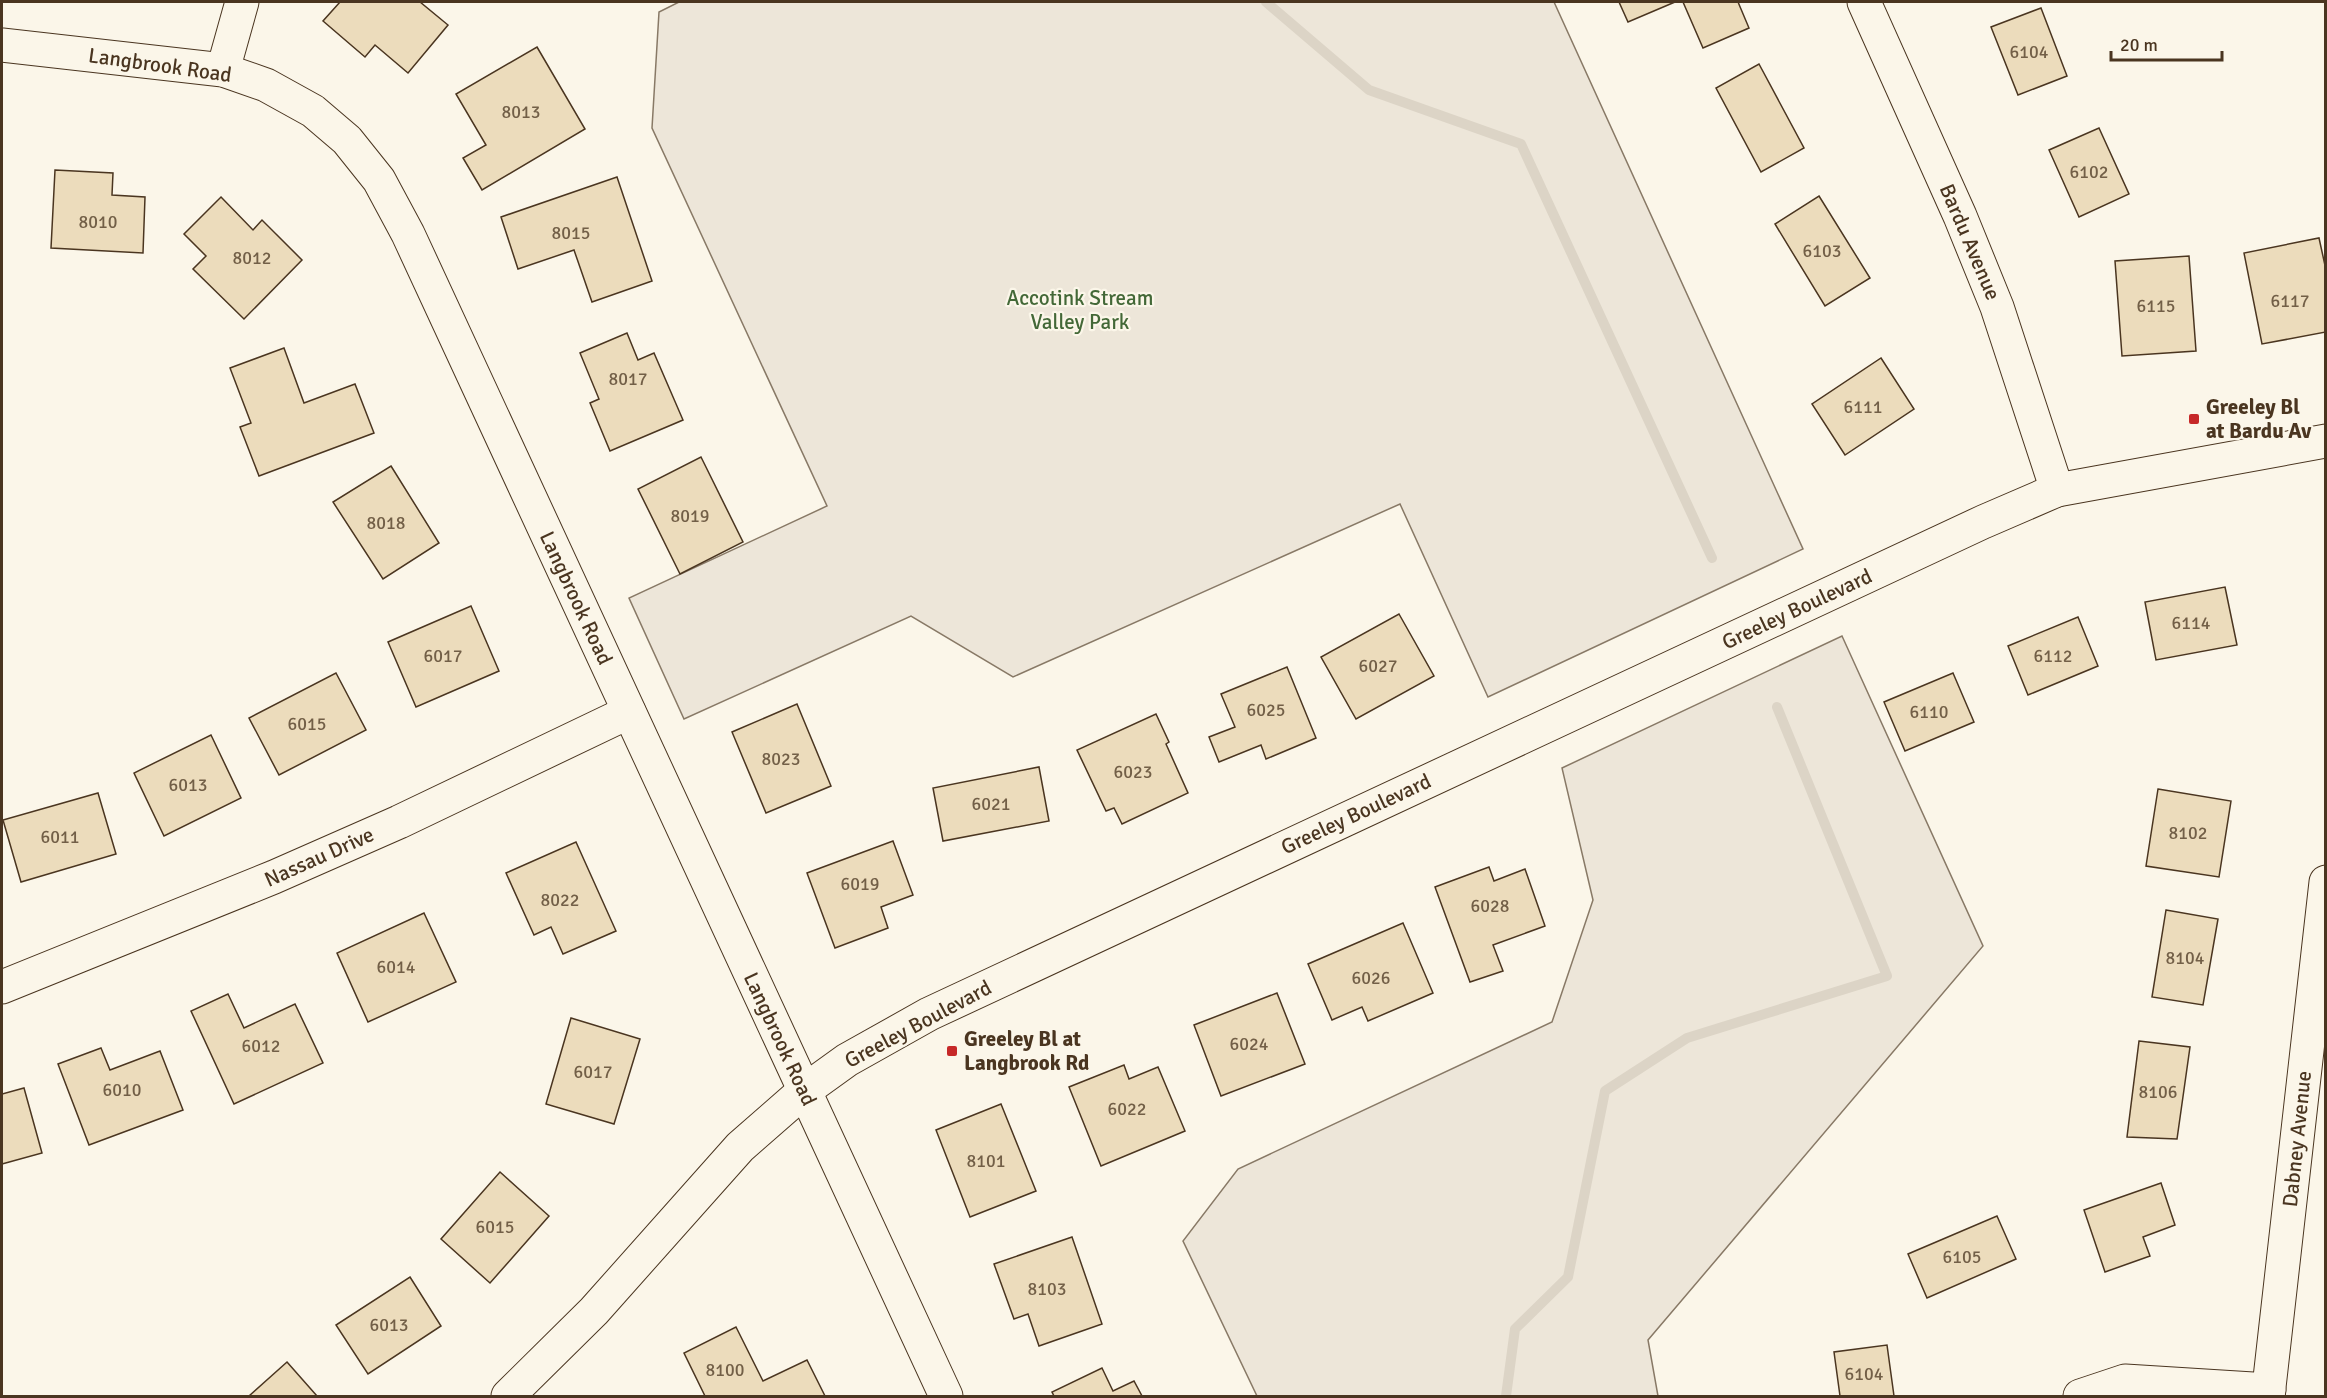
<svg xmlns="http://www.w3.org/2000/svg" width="2327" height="1398" font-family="Signika,sans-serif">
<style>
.green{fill:#ede6d9;stroke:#887966;stroke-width:1.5}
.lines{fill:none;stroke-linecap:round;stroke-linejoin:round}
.stream{stroke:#dcd4c6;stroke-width:10}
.building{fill:#ecdcbc;stroke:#4a3520;stroke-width:1.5}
.minor-casing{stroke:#4a3520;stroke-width:35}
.minor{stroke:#fbf6e9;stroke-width:33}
.poi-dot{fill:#c62828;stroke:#fbf6e9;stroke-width:2}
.labels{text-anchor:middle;stroke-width:4.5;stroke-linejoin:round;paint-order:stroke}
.number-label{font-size:18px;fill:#725f47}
.street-label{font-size:21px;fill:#4a3520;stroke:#fbf6e9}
.park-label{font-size:21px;fill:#436837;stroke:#fbf6e9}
.poi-label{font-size:21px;font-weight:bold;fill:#4a3520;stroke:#fbf6e9;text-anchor:start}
</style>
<rect width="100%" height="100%" fill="#fbf6e9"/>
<g class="green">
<polygon points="679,2 1554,2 1803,549 1488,697 1400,504 1013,677 911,616 684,719 629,598 827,506 652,128 659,12"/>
<polygon points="1842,636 1983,946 1648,1340 1658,1396 1257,1396 1183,1241 1238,1169 1552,1022 1593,900 1562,768"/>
</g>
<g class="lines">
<g class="stream">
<polyline points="1266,2 1369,90 1521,144 1712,558"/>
<polyline points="1506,1396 1515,1329 1568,1277 1605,1091 1687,1038 1887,976 1777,707"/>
</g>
</g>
<g class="building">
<polygon points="340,2 420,2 448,25 408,73 375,45 365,57 323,21"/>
<polygon points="1619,2 1675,2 1628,22"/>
<polygon points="1683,2 1738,2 1749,28 1703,48"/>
<polygon points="2041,8 2067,76 2018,95 1991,27"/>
<polygon points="537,47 585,129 482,190 463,158 486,145 456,94"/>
<polygon points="1759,64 1804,148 1761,172 1716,88"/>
<polygon points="2099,128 2129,194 2079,217 2049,150"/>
<polygon points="55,170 113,173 112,195 145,197 143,253 51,248"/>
<polygon points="617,177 652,281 592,302 574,250 518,269 501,217"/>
<polygon points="1819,196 1870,278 1825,306 1775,224"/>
<polygon points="221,197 253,230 262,220 302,260 244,319 193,269 206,256 184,234"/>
<polygon points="2319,238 2326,270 2326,332 2262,344 2244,253"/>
<polygon points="2189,256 2196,351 2122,356 2115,261"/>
<polygon points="627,333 638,360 654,353 683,420 610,451 590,403 599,399 580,353"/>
<polygon points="284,348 304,403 355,384 374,433 259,476 240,427 251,423 230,368"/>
<polygon points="1881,358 1914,409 1845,455 1812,404"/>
<polygon points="701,457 743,542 680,574 638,489"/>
<polygon points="391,466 439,543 383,579 333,502"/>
<polygon points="2225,587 2237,645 2156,660 2145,602"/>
<polygon points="471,606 499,671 416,707 388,642"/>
<polygon points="1399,614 1434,676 1356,719 1321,657"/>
<polygon points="2078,617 2098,666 2028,695 2008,646"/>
<polygon points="1287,667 1316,738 1266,759 1261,745 1219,762 1209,737 1235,727 1221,694"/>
<polygon points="336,673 366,730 279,775 249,718"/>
<polygon points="1953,673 1974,722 1905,751 1884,702"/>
<polygon points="797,704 831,786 766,813 732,732"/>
<polygon points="1156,714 1169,742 1166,744 1188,793 1122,824 1114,808 1106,811 1077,750"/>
<polygon points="211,735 241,798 164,836 134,773"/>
<polygon points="1039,767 1049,821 943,841 933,788"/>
<polygon points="2158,789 2231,801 2219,877 2146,866"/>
<polygon points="98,793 116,854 21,882 3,820"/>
<polygon points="893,841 913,895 881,907 888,928 835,948 807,873"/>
<polygon points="576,842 616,931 563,954 551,927 534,935 506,873"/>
<polygon points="1489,867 1494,881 1525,869 1545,926 1493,945 1503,971 1470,982 1435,887"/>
<polygon points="2166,910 2218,919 2203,1005 2152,997"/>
<polygon points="424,913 456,982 368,1022 337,953"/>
<polygon points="1403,923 1433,993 1368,1021 1362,1007 1332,1020 1308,964"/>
<polygon points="1277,993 1305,1064 1221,1096 1194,1025"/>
<polygon points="228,994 244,1028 295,1004 323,1063 234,1104 191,1011"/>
<polygon points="571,1018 640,1039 614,1124 546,1104"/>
<polygon points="2139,1041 2190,1047 2177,1139 2127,1137"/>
<polygon points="101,1048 110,1070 160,1051 183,1110 89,1145 58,1064"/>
<polygon points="1124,1065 1129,1079 1158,1067 1185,1131 1101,1166 1069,1087"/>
<polygon points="24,1088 42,1153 2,1164 2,1094"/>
<polygon points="1001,1104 1036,1191 970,1217 936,1130"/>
<polygon points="500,1172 549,1216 490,1283 441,1239"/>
<polygon points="2161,1183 2175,1225 2143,1237 2150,1256 2105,1272 2084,1210"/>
<polygon points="1997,1216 2016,1259 1927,1298 1908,1254"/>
<polygon points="1072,1237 1102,1324 1039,1346 1028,1314 1014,1319 994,1264"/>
<polygon points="410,1277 441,1326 368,1374 336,1325"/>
<polygon points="736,1327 763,1381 807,1360 825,1396 705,1396 684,1353"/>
<polygon points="1887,1345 1894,1396 1840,1396 1834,1352"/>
<polygon points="287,1362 317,1396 249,1396"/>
<polygon points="1102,1368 1113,1391 1134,1381 1142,1396 1054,1396 1052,1392"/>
</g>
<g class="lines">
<g class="minor-casing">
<g id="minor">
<polyline points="1864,2 1960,216 1997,307 2057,490"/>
<polyline points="2,45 223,70 266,85 313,111 347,140 379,180 408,234 946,1396"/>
<polyline points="223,70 242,2"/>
<polyline points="2,987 274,877 399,822 629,712"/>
<polyline points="508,1396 594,1311 740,1147 804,1091 847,1060 929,1014 1983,522 2057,490 2326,441"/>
<polyline points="2080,1396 2125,1381 2269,1390"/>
<polyline points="2268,1396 2326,882"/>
</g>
</g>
<use href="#minor" class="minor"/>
</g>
<g class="poi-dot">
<rect x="2188" y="413" width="12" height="12" rx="3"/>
<rect x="946" y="1045" width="12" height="12" rx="3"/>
</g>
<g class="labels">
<g class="number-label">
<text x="2029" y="58">6104</text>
<text x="521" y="118">8013</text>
<text x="2089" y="178">6102</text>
<text x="98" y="228">8010</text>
<text x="571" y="239">8015</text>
<text x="1822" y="257">6103</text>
<text x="252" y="264">8012</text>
<text x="2290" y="307">6117</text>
<text x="2156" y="312">6115</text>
<text x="628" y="385">8017</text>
<text x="1863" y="413">6111</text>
<text x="690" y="522">8019</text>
<text x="386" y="529">8018</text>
<text x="2191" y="629">6114</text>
<text x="443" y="662">6017</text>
<text x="2053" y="662">6112</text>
<text x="1378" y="672">6027</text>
<text x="1266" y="716">6025</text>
<text x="1929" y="718">6110</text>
<text x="307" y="730">6015</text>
<text x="781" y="765">8023</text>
<text x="1133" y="778">6023</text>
<text x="188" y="791">6013</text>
<text x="991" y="810">6021</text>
<text x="2188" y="839">8102</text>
<text x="60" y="843">6011</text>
<text x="860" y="890">6019</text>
<text x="560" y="906">8022</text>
<text x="1490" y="912">6028</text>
<text x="2185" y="964">8104</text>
<text x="396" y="973">6014</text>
<text x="1371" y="984">6026</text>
<text x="1249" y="1050">6024</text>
<text x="261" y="1052">6012</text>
<text x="593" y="1078">6017</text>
<text x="122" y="1096">6010</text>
<text x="2158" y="1098">8106</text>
<text x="1127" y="1115">6022</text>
<text x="986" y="1167">8101</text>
<text x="495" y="1233">6015</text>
<text x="1962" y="1263">6105</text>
<text x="1047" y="1295">8103</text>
<text x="389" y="1331">6013</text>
<text x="725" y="1376">8100</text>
<text x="1864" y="1380">6104</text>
</g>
<g class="street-label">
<text transform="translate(160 65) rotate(8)" y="7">Langbrook Road</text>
<text transform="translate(1970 242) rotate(67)" y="7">Bardu Avenue</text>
<text transform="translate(576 598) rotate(65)" y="7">Langbrook Road</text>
<text transform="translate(1797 609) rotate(-25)" y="7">Greeley Boulevard</text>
<text transform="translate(1356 814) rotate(-25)" y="7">Greeley Boulevard</text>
<text transform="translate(319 857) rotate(-24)" y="7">Nassau Drive</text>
<text transform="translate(918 1024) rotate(-28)" y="7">Greeley Boulevard</text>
<text transform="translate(780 1039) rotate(65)" y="7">Langbrook Road</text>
<text transform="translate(2297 1139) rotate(-84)" y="7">Dabney Avenue</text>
</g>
<g class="park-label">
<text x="1080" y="305">Accotink Stream<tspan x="1080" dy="24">Valley Park</tspan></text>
</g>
<g class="poi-label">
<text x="2206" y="414">Greeley Bl<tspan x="2206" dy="24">at Bardu Av</tspan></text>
<text x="964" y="1046">Greeley Bl at<tspan x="964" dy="24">Langbrook Rd</tspan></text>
</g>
</g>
<rect width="2327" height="1398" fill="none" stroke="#4a3520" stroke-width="6"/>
<path d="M2111 51v9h111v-9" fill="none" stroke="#4a3520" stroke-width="3"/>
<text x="2120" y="51" font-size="18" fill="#4a3520" stroke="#fbf6e9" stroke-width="4.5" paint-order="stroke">20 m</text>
</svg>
